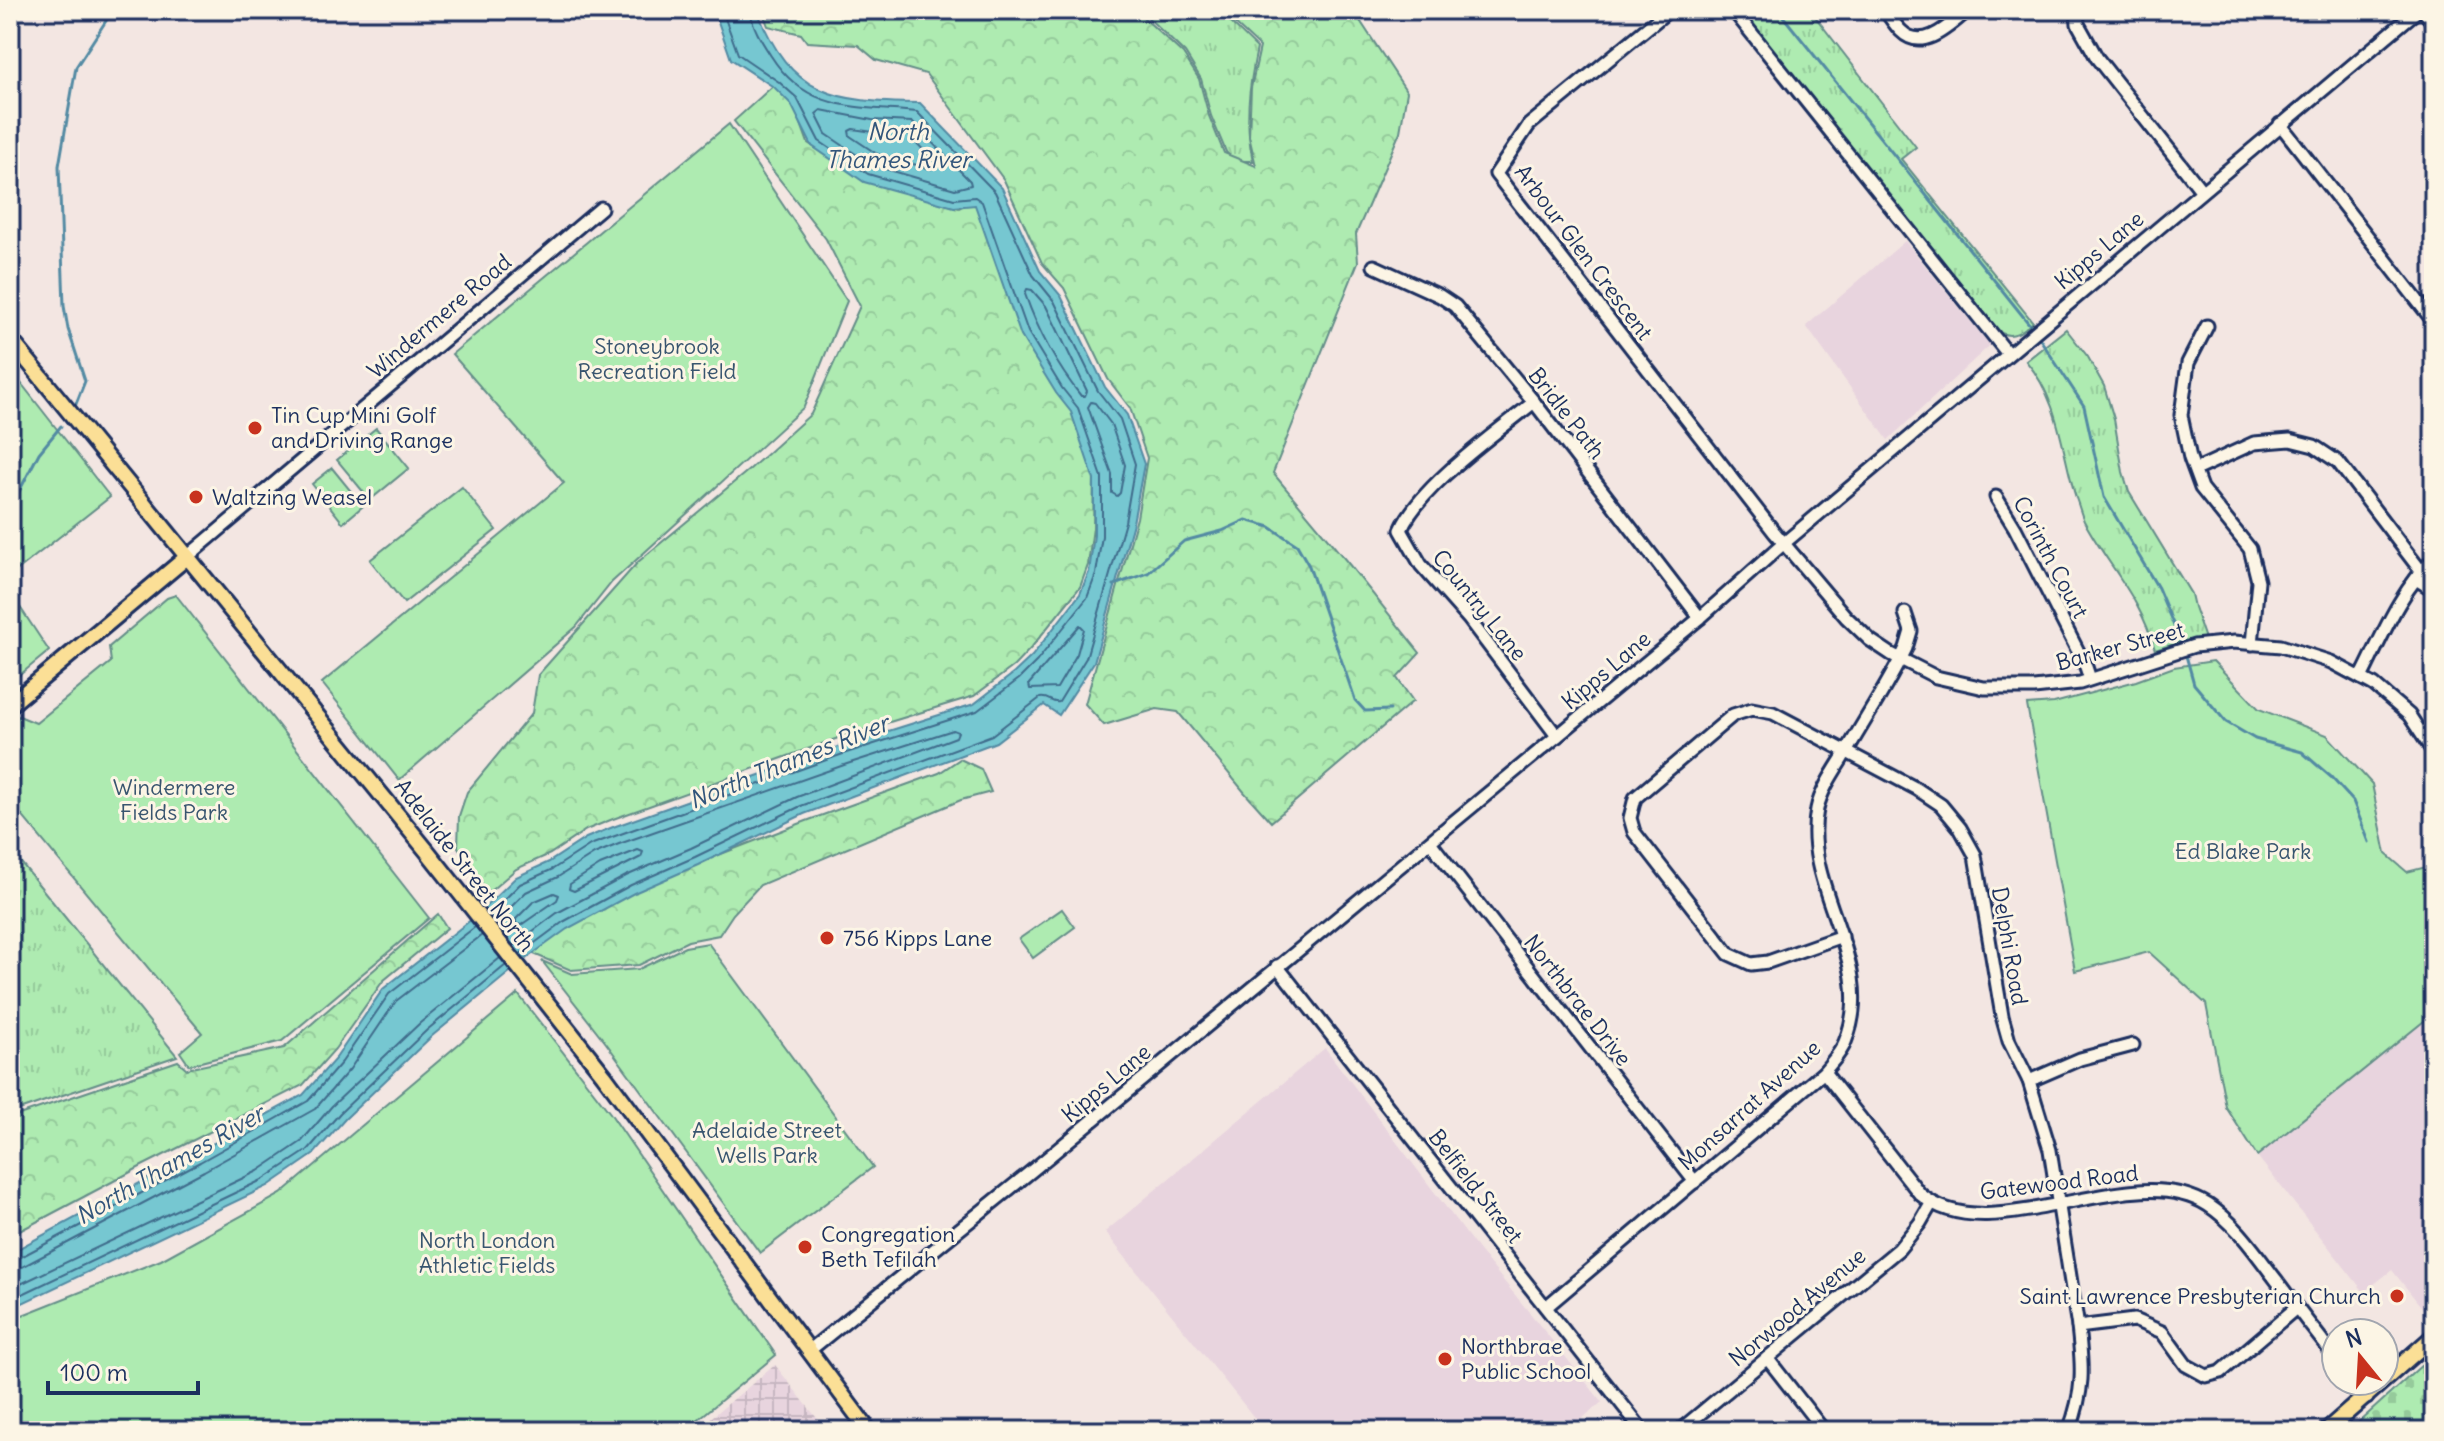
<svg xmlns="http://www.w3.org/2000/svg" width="2444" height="1441" font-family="Delius,sans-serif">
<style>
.built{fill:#e8d4de}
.industrial{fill:url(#industrial-grid)}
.grass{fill:url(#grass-tufts);stroke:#648d88;stroke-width:2}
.forest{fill:url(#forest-crowns);stroke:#648d88;stroke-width:2}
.cemetery{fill:url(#cemetery-stones);stroke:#648d88;stroke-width:2}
.park{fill:#aeebb1;stroke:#648d88;stroke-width:2}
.water{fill:#76c7d1;stroke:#528aa3;stroke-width:2}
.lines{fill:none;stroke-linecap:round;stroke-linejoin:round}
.shore{stroke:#3f6c8c;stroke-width:2}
.stream{stroke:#528aa3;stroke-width:3}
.minor-casing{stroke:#1b2f5e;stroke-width:17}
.major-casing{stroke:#1b2f5e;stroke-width:20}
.minor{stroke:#fcf5e5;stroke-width:11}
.major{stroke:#fbdf96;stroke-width:14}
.poi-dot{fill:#c8321e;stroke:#fcf5e5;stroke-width:3}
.labels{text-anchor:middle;stroke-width:6;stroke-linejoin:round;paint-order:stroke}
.street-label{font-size:22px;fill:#1b2f5e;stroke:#fcf5e5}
.park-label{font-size:22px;fill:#38556f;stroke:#fcf5e5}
.poi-label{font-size:22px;fill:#1b2f5e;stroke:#fcf5e5;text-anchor:start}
.water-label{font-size:24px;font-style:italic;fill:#32557b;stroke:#fcf5e5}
</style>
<defs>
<pattern id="industrial-grid" width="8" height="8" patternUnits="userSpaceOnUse" patternTransform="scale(2)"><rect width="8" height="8" fill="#e8d4de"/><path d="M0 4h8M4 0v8" fill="none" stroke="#c6b6c1"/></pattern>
<pattern id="grass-tufts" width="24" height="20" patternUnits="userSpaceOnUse" patternTransform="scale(2)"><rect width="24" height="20" fill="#aeebb1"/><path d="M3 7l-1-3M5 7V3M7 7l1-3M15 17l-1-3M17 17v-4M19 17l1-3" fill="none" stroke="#95ca9b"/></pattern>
<pattern id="forest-crowns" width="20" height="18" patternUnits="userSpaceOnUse" patternTransform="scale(2)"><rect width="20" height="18" fill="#aeebb1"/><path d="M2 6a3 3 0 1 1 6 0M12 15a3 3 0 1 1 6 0" fill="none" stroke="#95ca9b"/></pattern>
<pattern id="cemetery-stones" width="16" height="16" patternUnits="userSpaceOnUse" patternTransform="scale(2)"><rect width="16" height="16" fill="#aeebb1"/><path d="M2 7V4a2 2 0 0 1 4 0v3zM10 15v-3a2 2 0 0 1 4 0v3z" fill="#95ca9b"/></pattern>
</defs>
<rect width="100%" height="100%" fill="#f3e6e2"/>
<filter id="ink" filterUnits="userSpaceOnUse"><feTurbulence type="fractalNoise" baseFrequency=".0125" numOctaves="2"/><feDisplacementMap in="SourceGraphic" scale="16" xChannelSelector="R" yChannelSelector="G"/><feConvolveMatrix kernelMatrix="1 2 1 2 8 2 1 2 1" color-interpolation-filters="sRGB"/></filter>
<g filter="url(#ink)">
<g class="built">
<polygon points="1905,241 1990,345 1888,440 1806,326"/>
<polygon points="2434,1013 2434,1309 2428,1315 2392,1270 2364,1292 2257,1156"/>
<polygon points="1325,1048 1477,1248 1602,1402 1567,1431 1265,1431 1105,1232"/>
</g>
<polygon class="industrial" points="775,1365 827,1431 695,1431"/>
<g class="grass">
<path d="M1140,10H1224L1231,23L1257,48C1249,87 1244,121 1253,161H1234L1226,152L1211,116L1201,79L1185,53Z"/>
<path d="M1738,10H1810L1916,147L1901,159L2033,322C2023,330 2014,339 2001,333Z"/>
<path d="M2066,329L2088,357L2104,386L2114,419L2123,472L2129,492L2191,594L2194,607L2205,639L2185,641L2155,650C2141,598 2108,566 2084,521C2081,514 2079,506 2076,498C2061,450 2060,401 2026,361Z"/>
<polygon points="10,849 177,1056 10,1113"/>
</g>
<g class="forest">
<polygon points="762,10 1138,10 1142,16 1183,54 1199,79 1209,116 1224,153 1256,166 1249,136 1251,88 1260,47 1232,21 1226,10 1353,10 1407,92 1400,132 1356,234 1358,262 1273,473 1348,563 1420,653 1397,678 1413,701 1271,822 1245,793 1178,712 1157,709 1104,725 1085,704 1137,518 1147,458 1130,408 1108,379 1064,288 1042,263 1004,180 926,74 876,60 858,45 807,42 801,34 768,26"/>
<polygon points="775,84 792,99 808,143 862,179 959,208 975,199 1071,406 1094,473 1093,528 1088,565 1080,587 1031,648 1014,666 974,696 841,737 613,819 586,830 550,854 516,869 488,893 458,847 459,816 467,792 532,713 538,675 638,562 750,469 811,414 860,306 826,239 734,121"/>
<polygon points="960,759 981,769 991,792 961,800 760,885 733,914 719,935 688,941 639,965 571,970 529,952 569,923 636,887 809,820 939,773"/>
<polygon points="438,914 447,928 383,981 335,1049 303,1085 142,1166 10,1236 10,1118 178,1061 187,1069 284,1048"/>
</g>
<polygon class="cemetery" points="2434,1354 2434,1431 2349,1431"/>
<g class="park">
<polygon points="729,124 847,301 804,407 612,582 576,627 399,780 322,683 564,483 452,354"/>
<polygon points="10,369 110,497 10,576"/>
<polygon points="376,428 409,468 370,500 337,460"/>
<polygon points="332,468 363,506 343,523 312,484"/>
<polygon points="462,487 496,530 404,603 370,560"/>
<polygon points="10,592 49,651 10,683"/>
<polygon points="176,595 429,918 282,1041 189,1065 180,1052 202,1033 10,801 10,724 19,716 36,723 111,662 109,647 167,598"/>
<polygon points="2213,661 2259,709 2327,735 2372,784 2386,854 2407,872 2434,865 2434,1013 2257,1156 2226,1107 2206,1004 2149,952 2075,971 2027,705 2054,703 2136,681 2174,667"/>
<polygon points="1062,909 1075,927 1033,958 1019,939"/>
<polygon points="708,943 873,1167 760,1253 606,1043 542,961 572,974 639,969 685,947"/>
<polygon points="518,994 610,1113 776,1355 684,1431 10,1431 10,1320 161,1260 281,1194"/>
</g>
<path class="water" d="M714,10H757C791,97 834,102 920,103L1002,188L1040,271L1061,296L1105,387L1127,415L1144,464L1133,523L1094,662L1059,715L1044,705L996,742L804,814L698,865L634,893L567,929L527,958L432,1036L345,1119L313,1155L268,1186L10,1309V1253L303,1095L336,1058L383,989L477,915L516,877L549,862L586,838L613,827L841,746L974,704L1014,673L1032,656L1080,594L1089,572L1094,535V480L1071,412L1056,393L1021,336L975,205L954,207L864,182L812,146L791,104L775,88L731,59Z"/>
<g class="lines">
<g class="shore">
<polygon points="821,110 872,120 912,122 970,181 971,185 955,189 872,165 826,134 816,114"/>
<polygon points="853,129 873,132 907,133 935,162 936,166 931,169 877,154 850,136 849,131"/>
<path d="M1027,289L1032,290L1046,306L1087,391L1085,396H1081C1056,365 1038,331 1025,294Z"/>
<polygon points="1091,402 1095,403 1111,424 1125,465 1120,493 1117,496 1112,493 1112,474 1088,407"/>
<polygon points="1080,625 1084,629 1077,654 1057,688 1030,689 1029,684"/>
<polygon points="638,850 643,852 641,857 574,891 569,889 570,884 600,865"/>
<polygon points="554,893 559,895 557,900 521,925 516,924 516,919 533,902"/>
<polyline points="489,915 520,884 553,869 590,845 843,754 977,711 1019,679 1037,661 1087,598 1096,574 1102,536 1102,477 1078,408 1062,388 1028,332 982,202 975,197 954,199 868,174 819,141 797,98 779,82 738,54 722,10"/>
<polyline points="495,923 526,892 558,877 594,854 619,844 847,764 953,730 958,732 956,737 797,797 691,848 626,876 557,913 513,946"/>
<path d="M520,954L563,922L631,885L695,857L801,806L992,735L1040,698C1048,696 1052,704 1059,702L1086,658L1125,522L1135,464L1120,419L1098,391L1054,301L1033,275L995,192L917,112C858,106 807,113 771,56C762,42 752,27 750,10"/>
<polyline points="10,1260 17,1259 200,1162 308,1101 342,1062 389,994 475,927"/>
<polyline points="10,1270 22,1267 204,1171 315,1109 350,1069 396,1001 482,935"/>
<polyline points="10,1289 258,1171 301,1142 332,1106 420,1023 500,958"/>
<polyline points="10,1300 264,1179 308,1150 340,1113 427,1030 506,965"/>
</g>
<g class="stream">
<polyline points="1778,10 2034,330"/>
<polyline points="2038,336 2084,406 2104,497 2158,588 2182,645"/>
<polyline points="74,409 85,381 68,329 64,306 59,166 76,67 113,10"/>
<polyline points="10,509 39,453 61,426"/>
<polyline points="1114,585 1148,573 1184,541 1222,531 1246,520 1270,527 1297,545 1309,566 1355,700 1365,711 1390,710"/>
<polyline points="2185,652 2194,684 2226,722 2255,739 2302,752 2331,777 2353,801 2369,842"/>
</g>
<g class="minor-casing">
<g id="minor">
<polyline points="1669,10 1529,125 1496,174 1775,533 1846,617 1870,640 1891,654 1936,677 1984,688 2034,688 2080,683 2194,646 2234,642 2281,646 2331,662 2374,685 2409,715 2434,753"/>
<polyline points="1733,10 2008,354"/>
<path d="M1885,10C1890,17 1895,25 1901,31C1923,53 1951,24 1968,10"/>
<polyline points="2077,10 2078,24 2097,58 2201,190"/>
<polyline points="2423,10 2434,24"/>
<polyline points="2280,124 2434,322"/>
<polyline points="1374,266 1440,296 1455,306 1534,402 1700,618"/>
<polyline points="2207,326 2188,363 2181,415 2190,458 2201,488 2250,549 2258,581 2252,644"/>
<path d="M1534,402C1495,434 1420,486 1401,530L1421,565L1468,618L1557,736"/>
<polyline points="2195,470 2254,443 2290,440 2314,446 2338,462 2421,571"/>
<polyline points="1996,497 2015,528 2086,667 2090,679"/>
<polyline points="187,557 601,208"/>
<polyline points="2416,579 2434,590"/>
<path d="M2361,678C2382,637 2400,590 2434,559"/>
<polyline points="1430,842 1695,1182"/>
<polyline points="1842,936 1768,962 1751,964 1729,954 1634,832 1630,818 1635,798 1733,715 1752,709 1773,713 1917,789 1941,805 1960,828 1975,855 2002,1016 2009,1041 2029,1081 2050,1150 2078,1327 2134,1320 2162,1332 2186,1365 2206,1376 2221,1372 2296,1308"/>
<polyline points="1277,966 1643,1431"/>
<path d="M1824,1072L1920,1194C1991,1255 2130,1155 2208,1205C2237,1224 2256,1254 2277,1281C2296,1307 2316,1333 2336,1358"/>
<polyline points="2029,1081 2080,1059 2133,1045"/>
<path d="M1546,1307L1824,1072C1831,1063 1841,1053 1845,1042C1879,961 1801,890 1817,809C1821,789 1837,767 1848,749C1867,716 1889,683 1906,648L1911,631L1905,613"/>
<polyline points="810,1350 1034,1169 1700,618 1783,544 2418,10"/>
<polyline points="1767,1358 1824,1431"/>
<polyline points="2354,1381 2367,1398"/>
<polyline points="1679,1431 1899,1249 1920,1223 1931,1204"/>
<path d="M2069,1431C2084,1390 2083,1369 2078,1327"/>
</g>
</g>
<g class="major-casing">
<g id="major">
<polyline points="10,339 427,851 604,1075 869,1431"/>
<polyline points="10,705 187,557"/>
<polyline points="2326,1431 2434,1336"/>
</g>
</g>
<use href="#minor" class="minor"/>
<use href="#major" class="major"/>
</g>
</g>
<g class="poi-dot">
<circle cx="255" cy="428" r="8"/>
<circle cx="196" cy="497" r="8"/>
<circle cx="827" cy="938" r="8"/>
<circle cx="805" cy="1247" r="8"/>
<circle cx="2397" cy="1296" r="8"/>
<circle cx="1445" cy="1359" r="8"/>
</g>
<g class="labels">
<g class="street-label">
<text transform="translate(2099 250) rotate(-40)" y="8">Kipps Lane</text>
<text transform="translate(1584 252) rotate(53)" y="8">Arbour Glen Crescent</text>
<text transform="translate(439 316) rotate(-40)" y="8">Windermere Road</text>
<text transform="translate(1567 413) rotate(52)" y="8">Bridle Path</text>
<text transform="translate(2051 557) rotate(62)" y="8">Corinth Court</text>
<text transform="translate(1480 605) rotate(51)" y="8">Country Lane</text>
<text transform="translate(2120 646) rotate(-15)" y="8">Barker Street</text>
<text transform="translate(1606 670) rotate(-40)" y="8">Kipps Lane</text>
<text transform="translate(465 865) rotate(52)" y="8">Adelaide Street North</text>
<text transform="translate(2010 946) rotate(80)" y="8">Delphi Road</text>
<text transform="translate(1578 1000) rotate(52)" y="8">Northbrae Drive</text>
<text transform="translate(1106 1083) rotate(-40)" y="8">Kipps Lane</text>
<text transform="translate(1749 1105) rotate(-42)" y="8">Monsarrat Avenue</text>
<text transform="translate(2059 1182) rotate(-7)" y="8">Gatewood Road</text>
<text transform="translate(1476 1186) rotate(52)" y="8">Belfield Street</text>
<text transform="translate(1797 1307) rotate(-40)" y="8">Norwood Avenue</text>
</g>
<g class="park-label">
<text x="657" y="354">Stoneybrook<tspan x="657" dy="25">Recreation Field</tspan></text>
<text x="174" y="795">Windermere<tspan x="174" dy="25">Fields Park</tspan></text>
<text x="2243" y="859">Ed Blake Park</text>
<text x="767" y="1138">Adelaide Street<tspan x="767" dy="25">Wells Park</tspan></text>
<text x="487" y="1248">North London<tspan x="487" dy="25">Athletic Fields</tspan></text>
</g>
<g class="poi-label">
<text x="271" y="423">Tin Cup Mini Golf<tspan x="271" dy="25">and Driving Range</tspan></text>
<text x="212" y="505">Waltzing Weasel</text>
<text x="843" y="946">756 Kipps Lane</text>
<text x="821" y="1242">Congregation<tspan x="821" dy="25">Beth Tefilah</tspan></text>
<text x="2381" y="1304" text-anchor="end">Saint Lawrence Presbyterian Church</text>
<text x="1461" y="1354">Northbrae<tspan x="1461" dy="25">Public School</tspan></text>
</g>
<g class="water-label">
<text x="898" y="140">North<tspan x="898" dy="28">Thames River</tspan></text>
<text transform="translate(789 762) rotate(-22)" y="8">North Thames River</text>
<text transform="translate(170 1165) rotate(-30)" y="8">North Thames River</text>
</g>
</g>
<rect width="2444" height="1441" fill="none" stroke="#fcf5e5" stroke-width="40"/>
<rect x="20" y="20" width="2404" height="1401" fill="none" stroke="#1b2f5e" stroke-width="3" filter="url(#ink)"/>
<g transform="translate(2360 1357) rotate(342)"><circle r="38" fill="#fcf5e5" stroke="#a2a6af" stroke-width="2"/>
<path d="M0-6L14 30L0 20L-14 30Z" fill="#c8321e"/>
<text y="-12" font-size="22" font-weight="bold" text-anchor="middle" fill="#1b2f5e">N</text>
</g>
<path d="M48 1381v12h150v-12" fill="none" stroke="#1b2f5e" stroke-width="4"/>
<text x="60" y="1381" font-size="24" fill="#1b2f5e" stroke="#fcf5e5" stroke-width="6" paint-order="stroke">100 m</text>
</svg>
